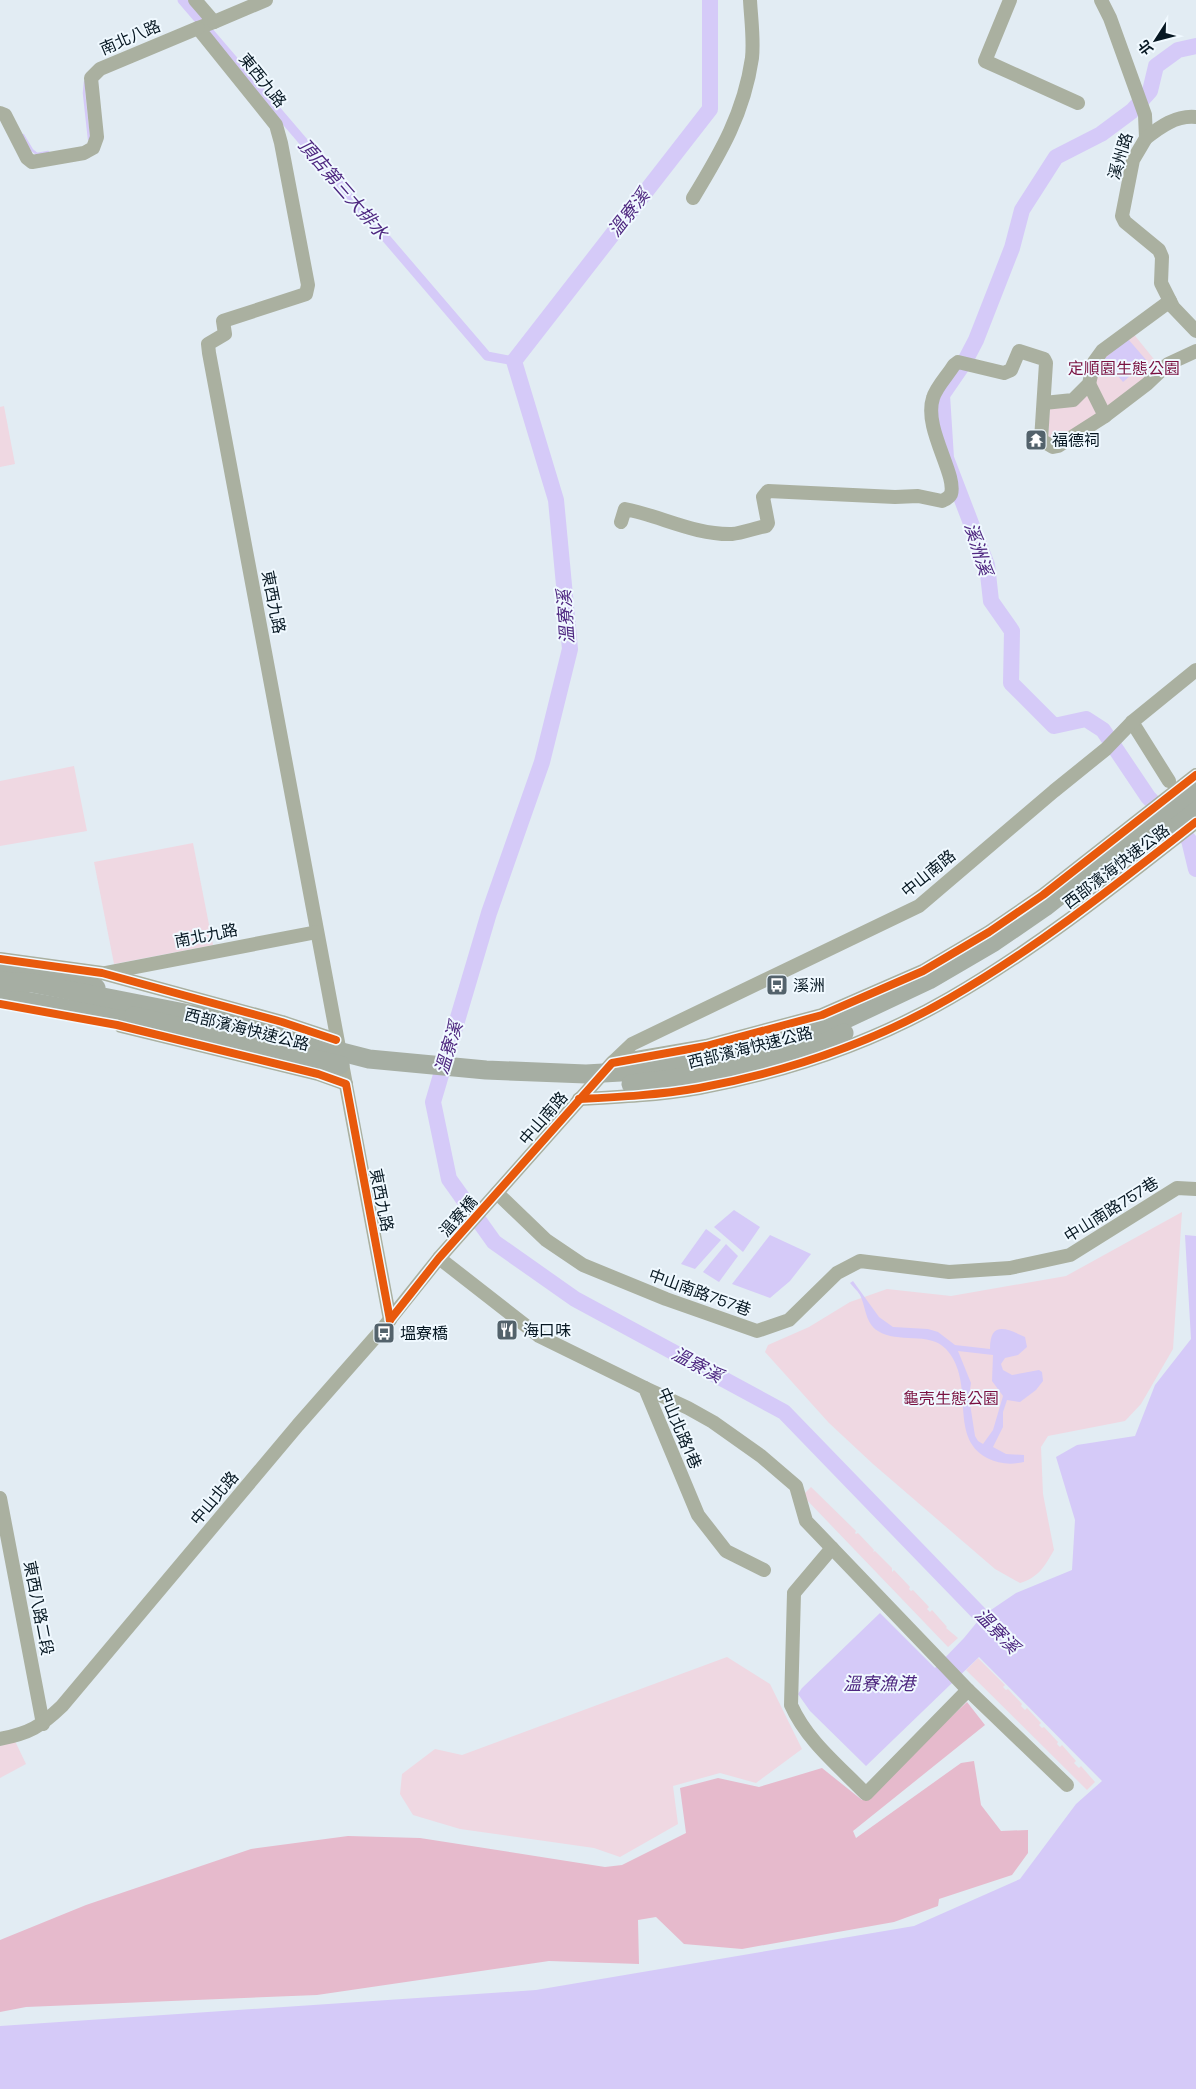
<svg xmlns="http://www.w3.org/2000/svg" width="1196" height="2089" font-family="'Space Grotesk','Noto Sans TC',sans-serif">
<style>
.green{fill:#efd8e2}
.forest{fill:#e6bacc}
.water{fill:#d5caf8;fill-rule:evenodd}
.lines{fill:none;stroke-linecap:round;stroke-linejoin:round}
.stream{stroke:#d5caf8;stroke-width:2.5}
.canal{stroke:#d5caf8;stroke-width:9}
.river{stroke:#d5caf8;stroke-width:16}
.minor{stroke:#aab0a0;stroke-width:14}
.highway{stroke:#a6aea3;stroke-width:19}
.highway-bridge{stroke:#a6aea3;stroke-width:19}
.cycleway-casing{stroke:#f0f9ff;stroke-width:11}
.cycleway{stroke:#e8590c;stroke-width:8}
.labels{text-anchor:middle;stroke-width:4;stroke-linejoin:round;paint-order:stroke}
.street-label{font-size:16px;fill:#061722;stroke:#f0f9ff}
.park-label{font-size:16px;fill:#7a1141;stroke:#f0f9ff}
.poi-label{font-size:16px;fill:#061722;stroke:#f0f9ff;text-anchor:start}
.water-label{font-size:18px;font-style:italic;fill:#4e2780;stroke:#f0f9ff}
</style>
<rect width="100%" height="100%" fill="#e2ecf3"/>
<g class="green">
<polygon points="1132,332 1157,363 1157,367 1151,376 1055,443 1048,439 1050,405 1065,407 1097,362"/>
<polygon points="4,406 15,464 0,467 0,407"/>
<polygon points="74,766 87,831 0,846 0,781"/>
<polygon points="193,843 213,945 114,964 94,862"/>
<path d="M1182,1212L1173,1349L1141,1404L1125,1421L1048,1436L1041,1447L1043,1494L1054,1550C1045,1566 1038,1578 1020,1583L995,1569L873,1464L829,1423L765,1352L768,1345L809,1327L850,1302L887,1289L951,1296L1066,1276Z"/>
<polygon points="811,1487 856,1531 855,1533 856,1534 858,1533 874,1550 873,1552 875,1551 892,1568 892,1572 894,1570 910,1587 909,1589 911,1591 913,1590 929,1607 927,1609 930,1612 932,1610 947,1627 946,1628 958,1638 948,1647 805,1498 803,1495"/>
<polygon points="727,1657 770,1684 802,1749 756,1783 720,1773 673,1786 678,1824 620,1857 594,1848 460,1829 413,1815 400,1794 402,1774 435,1749 462,1755"/>
<polygon points="978,1658 1005,1685 1003,1687 1006,1690 1008,1689 1022,1704 1021,1706 1025,1710 1027,1708 1041,1723 1039,1725 1042,1728 1044,1727 1058,1742 1057,1744 1060,1747 1062,1745 1076,1761 1074,1763 1079,1768 1081,1766 1095,1782 1087,1790 966,1670"/>
<polygon points="15,1741 26,1764 0,1778 0,1746"/>
</g>
<polygon class="forest" points="967,1702 985,1725 853,1831 856,1838 961,1763 974,1761 981,1805 1001,1831 1028,1830 1028,1853 1012,1875 939,1899 938,1906 894,1922 742,1949 684,1944 656,1917 638,1920 639,1964 549,1961 317,1995 26,2007 0,2012 0,1940 86,1905 251,1849 348,1836 420,1838 605,1867 622,1865 686,1833 680,1788 718,1778 759,1787 822,1768 862,1800"/>
<g class="water">
<polygon points="1128,339 1147,361 1123,382 1104,359"/>
<polygon points="734,1210 760,1227 743,1252 714,1227"/>
<polygon points="706,1229 721,1240 695,1269 681,1264"/>
<polygon points="770,1235 811,1254 790,1281 770,1298 732,1284"/>
<polygon points="1185,1235 1196,1236 1196,2089 0,2089 0,2026 536,1990 914,1926 1020,1879 1076,1804 1102,1781 979,1657 866,1766 810,1711 798,1694 802,1688 880,1613 935,1668 964,1638 982,1616 1016,1593 1072,1570 1075,1520 1056,1457 1077,1445 1135,1436 1155,1385 1191,1339"/>
<polygon points="726,1244 738,1256 719,1282 703,1272"/>
<path d="M853,1281L879,1317L893,1327L928,1329L938,1332L955,1345L990,1349C990,1321 1006,1328 1025,1337L1027,1347L1018,1355L1005,1358L1001,1364L1003,1370L1012,1375L1039,1370L1042,1372L1043,1381L1036,1390L1020,1402L1007,1400L1003,1412V1427L993,1447L1006,1454L1024,1455V1462C1011,1465 999,1464 987,1458C947,1436 977,1383 946,1349C929,1331 898,1344 878,1331C865,1323 866,1307 860,1295C857,1290 853,1287 850,1283ZM958,1351L993,1355L992,1381L1003,1396L993,1430L983,1444L978,1441L975,1436L969,1397L971,1383Z"/>
</g>
<g class="lines">
<g class="stream">
<polyline points="85,82 84,93 89,139"/>
<polyline points="23,135 32,150 37,154 48,152"/>
</g>
<polyline class="canal" points="182,0 487,356 514,361"/>
<g class="river">
<polyline points="710,0 710,109 514,361 556,500 570,649 542,762 489,913 433,1102 449,1179 494,1242 575,1299 784,1412 997,1632"/>
<polyline points="1196,46 1178,50 1156,66 1150,91 1132,111 1101,134 1056,157 1022,210 1012,248 976,340 964,363 942,395 946,458 987,565 991,601 1012,631 1011,683 1054,726 1086,719 1103,730 1148,797 1189,840 1196,869"/>
</g>
<g class="minor">
<polyline points="195,0 214,22 198,28 276,125 281,143 308,285 306,294 223,321 225,334 208,344 209,353 390,1320"/>
<polyline points="1010,0 985,61 1078,103"/>
<polyline points="1101,0 1110,18 1145,115 1146,138 1133,160 1122,216 1125,222 1159,250 1162,257 1161,283 1173,307 1196,331"/>
<polyline points="214,22 266,0"/>
<polyline points="0,113 5,115 27,158 32,162 84,153 93,148 97,137 91,78 100,69 198,28"/>
<path d="M1146,138C1160,127 1176,115 1196,117"/>
<path d="M693,198C721,152 744,113 752,58C754,39 751,19 750,0"/>
<polyline points="1089,384 1105,416"/>
<polyline points="1044,403 1073,400 1089,384 1094,362 1102,351 1170,301"/>
<path d="M621,522L625,509C661,516 695,535 732,534C743,533 755,528 766,526L768,523L763,497L768,491L895,497L918,496L942,501C946,499 949,498 951,494C957,474 923,428 933,398C936,387 948,375 954,365L958,362L1004,373L1011,370L1019,351L1044,359L1046,363L1041,440L1053,447L1058,446L1105,416L1147,384L1168,364L1196,351"/>
<polyline points="1132,722 1169,781"/>
<polyline points="0,959 102,973 282,1022 336,1040"/>
<polyline points="105,973 317,932"/>
<polyline points="121,1026 318,1074 346,1084"/>
<polyline points="613,1062 706,1046 822,1015 923,971 989,932 1043,895 1196,775"/>
<path d="M579,1099C619,1097 659,1095 699,1088C786,1072 874,1042 950,998C1037,948 1117,884 1196,822"/>
<polyline points="497,1193 546,1240 583,1265 666,1299 757,1331 789,1320 837,1273 860,1261 949,1272 1010,1268 1070,1255 1177,1188 1196,1189"/>
<polyline points="439,1258 539,1336 645,1388 698,1515 726,1551 764,1570"/>
<polyline points="645,1388 688,1408 713,1422 761,1456 796,1486 806,1521 968,1690 1067,1785"/>
<polyline points="0,1498 43,1724"/>
<path d="M832,1548L794,1593L791,1705C807,1741 839,1766 866,1794L968,1690"/>
<path d="M0,1739C30,1733 40,1727 62,1706L298,1425L379,1333L439,1258L612,1063L632,1044L919,906L1054,791L1106,749L1132,722L1196,670"/>
</g>
<g class="highway">
<polyline points="0,971 62,979 96,988"/>
<polyline points="0,999 20,1000 149,1023"/>
</g>
<g class="highway-bridge">
<polyline points="1154,837 1196,804"/>
<polyline points="0,981 32,983 205,1017 369,1059 486,1070 586,1074 638,1071 709,1060 827,1028 929,980 994,942 1045,907 1196,787"/>
<polyline points="134,1016 340,1065"/>
<polyline points="631,1084 718,1073 828,1041 844,1033"/>
</g>
<g class="cycleway-casing">
<g id="cycleway">
<polyline points="0,959 102,973 282,1022 336,1040"/>
<polyline points="0,1004 117,1025 318,1074 346,1084 390,1320"/>
<path d="M579,1099C619,1097 659,1095 699,1088C786,1072 874,1042 950,998C1037,948 1117,884 1196,822"/>
<polyline points="390,1320 439,1258 612,1063 706,1046 822,1015 923,971 989,932 1043,895 1196,775"/>
</g>
</g>
<use href="#cycleway" class="cycleway"/>
</g>
<defs>
<g id="temple-square" transform="scale(1.125)"><rect x="-9" y="-9" width="18" height="18" rx="4" fill="#53626b" stroke="#f0f9ff"/><path d="M0-6L5-2H3V0L6.5 2.5H4V6H1.5V3h-3V6H-4V2.5H-6.5L-3 0V-2H-5Z" fill="#fff"/></g>
<g id="bus-square" transform="scale(1.125)"><rect x="-9" y="-9" width="18" height="18" rx="4" fill="#53626b" stroke="#f0f9ff"/><path d="M-5-6H5V4H4V6H2V4H-2V6H-4V4H-5ZM-3.5-4V0h7V-4ZM-3.5 1.2v1.5H-2V1.2ZM2 1.2v1.5H3.5V1.2Z" fill="#fff"/></g>
<g id="restaurant-square" transform="scale(1.125)"><rect x="-9" y="-9" width="18" height="18" rx="4" fill="#53626b" stroke="#f0f9ff"/><path d="M-5-6h1v4h1v-4h1v4h1v-4h1v5L-1.5 .5V6h-2V.5L-5-1ZM5-6V6H3V1.5H1.5Q1.5-4 5-6Z" fill="#fff"/></g>
</defs>
<g fill-rule="evenodd">
<use href="#temple-square" x="1036" y="440"/>
<use href="#bus-square" x="777" y="985"/>
<use href="#restaurant-square" x="507" y="1330"/>
<use href="#bus-square" x="384" y="1333"/>
</g>
<g class="labels">
<g class="street-label">
<text transform="translate(130 37) rotate(-23)" y="6">南北八路</text>
<text transform="translate(263 80) rotate(51)" y="6">東西九路</text>
<text transform="translate(1120 156) rotate(-73)" y="6">溪州路</text>
<text transform="translate(274 602) rotate(79)" y="6">東西九路</text>
<text transform="translate(1116 866) rotate(-37)" y="6">西部濱海快速公路</text>
<text transform="translate(928 873) rotate(-39)" y="6">中山南路</text>
<text transform="translate(206 935) rotate(-11)" y="6">南北九路</text>
<text transform="translate(247 1029) rotate(14)" y="6">西部濱海快速公路</text>
<text transform="translate(750 1047) rotate(-14)" y="6">西部濱海快速公路</text>
<text transform="translate(543 1118) rotate(-49)" y="6">中山南路</text>
<text transform="translate(382 1200) rotate(79)" y="6">東西九路</text>
<text transform="translate(1111 1209) rotate(-32)" y="6">中山南路757巷</text>
<text transform="translate(458 1216) rotate(-49)" y="6">溫寮橋</text>
<text transform="translate(700 1292) rotate(20)" y="6">中山南路757巷</text>
<text transform="translate(680 1428) rotate(67)" y="6">中山北路1巷</text>
<text transform="translate(214 1498) rotate(-50)" y="6">中山北路</text>
<text transform="translate(39 1608) rotate(79)" y="6">東西八路二段</text>
</g>
<g class="park-label">
<text x="1124" y="374">定順園生態公園</text>
<text x="951" y="1404">龜壳生態公園</text>
</g>
<g class="poi-label">
<text x="1052" y="446">福德祠</text>
<text x="793" y="991">溪洲</text>
<text x="523" y="1336">海口味</text>
<text x="400" y="1339">塭寮橋</text>
</g>
<g class="water-label">
<text transform="translate(343 189) rotate(49)" y="6">頂店第三大排水</text>
<text transform="translate(629 213) rotate(-52)" y="6">溫寮溪</text>
<text transform="translate(978 549) rotate(73)" y="6">溪洲溪</text>
<text transform="translate(566 617) rotate(-94)" y="6">溫寮溪</text>
<text transform="translate(449 1048) rotate(-73)" y="6">溫寮溪</text>
<text transform="translate(697 1365) rotate(28)" y="6">溫寮溪</text>
<text transform="translate(997 1631) rotate(46)" y="6">溫寮溪</text>
<text x="879" y="1690">溫寮漁港</text>
</g>
</g>
<g transform="translate(1156 40) rotate(234)" stroke="#f0f9ff" stroke-width="4" paint-order="stroke">
<path d="M0-4L9 19L0 12L-9 19Z" fill="#061722"/>
<text y="-8" font-size="14" font-weight="bold" text-anchor="middle" fill="#061722">北</text>
</g>
</svg>
